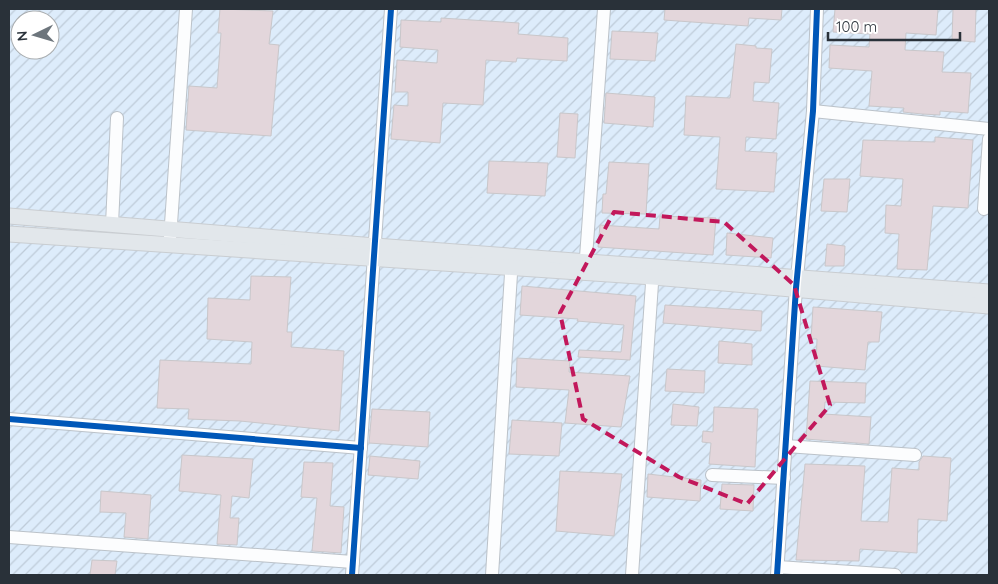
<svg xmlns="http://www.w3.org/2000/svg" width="998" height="584" font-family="Quicksand,sans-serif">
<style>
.industrial{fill:url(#industrial-furrows);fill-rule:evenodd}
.building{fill:#e3d6db;stroke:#c9c7ca}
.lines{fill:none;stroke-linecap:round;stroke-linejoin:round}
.minor-casing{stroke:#bbc2c9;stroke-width:14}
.major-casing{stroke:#c9cdd1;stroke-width:17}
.minor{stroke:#fcfdfe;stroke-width:12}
.major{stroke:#e2e7eb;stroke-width:15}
.cycleway-casing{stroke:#fff;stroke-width:9}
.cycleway{stroke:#0057b8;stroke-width:6}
.marked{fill:none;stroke:#c2185b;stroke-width:4;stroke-dasharray:10 6;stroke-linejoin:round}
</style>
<defs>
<pattern id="industrial-furrows" width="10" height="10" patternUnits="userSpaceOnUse" patternTransform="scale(1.25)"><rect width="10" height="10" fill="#ddecfb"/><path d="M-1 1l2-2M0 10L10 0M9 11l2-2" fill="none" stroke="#becbd8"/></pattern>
</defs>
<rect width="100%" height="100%" fill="#ebf2f9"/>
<path class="industrial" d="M9,9H989V575H9ZM20,20H50V50H20Z"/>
<g class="building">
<polygon points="220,9 273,11 269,44 279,45 271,136 186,130 189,86 217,88 221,33 218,33"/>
<polygon points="665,9 782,9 781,20 749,18 748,26 664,20"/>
<polygon points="835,9 938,9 936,35 906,33 905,50 944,52 942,72 971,73 968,113 940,111 940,115 922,114 903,112 904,108 869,106 872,71 829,68 830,45 869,47 870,34 833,32"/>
<polygon points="953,9 976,9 975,42 952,40"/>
<polygon points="441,18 519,23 518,34 568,38 567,61 517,58 516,62 486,60 483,105 443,103 440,143 391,139 394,105 408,106 408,92 395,92 397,60 437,63 438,50 400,47 401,20 441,22"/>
<polygon points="612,31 658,33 655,61 610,59"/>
<polygon points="736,44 756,46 756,48 772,49 769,83 754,82 753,101 779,103 776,139 746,137 745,151 777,153 774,192 716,189 720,137 684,135 686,96 730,98"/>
<polygon points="606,93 655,97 653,127 604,123"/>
<polygon points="560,113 578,114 575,158 557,157"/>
<polygon points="935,137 973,140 968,208 933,206 927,270 897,269 899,234 885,233 886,205 901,206 903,179 860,176 863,140 935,142"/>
<polygon points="489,161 548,163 545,196 487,193"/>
<polygon points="609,162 649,164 646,214 602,213 603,194 606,194"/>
<polygon points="824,179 850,179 847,212 821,211"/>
<polygon points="660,216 716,218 713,255 598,247 600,225 659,229"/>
<polygon points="727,233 773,238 771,258 726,255"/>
<polygon points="827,244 845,246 844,266 825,266"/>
<polygon points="251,276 291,277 287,332 292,332 291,347 344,351 339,431 240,421 188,419 189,409 157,408 160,360 251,364 252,342 207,339 208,298 250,300"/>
<polygon points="522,286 636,296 630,360 578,357 579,350 621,352 624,325 577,321 578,319 520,315"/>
<polygon points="665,305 762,311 761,331 663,323"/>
<polygon points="813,307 882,312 879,342 868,342 865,370 816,366 817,339 811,339"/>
<polygon points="719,341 752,344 752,365 718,363"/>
<polygon points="517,358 570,361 569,372 630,376 621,427 565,423 569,390 516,387"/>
<polygon points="667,369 705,371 704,393 665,391"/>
<polygon points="810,381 866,383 865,403 825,402 824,414 871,417 869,444 806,439"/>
<polygon points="673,404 699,407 697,426 671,425"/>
<polygon points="714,407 758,409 755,467 709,464 711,443 702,442 703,431 713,432"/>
<polygon points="372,409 430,412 428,447 369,443"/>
<polygon points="512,420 562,423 559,456 509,454"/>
<polygon points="182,455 253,459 249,498 232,496 230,518 239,518 237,545 217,544 221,495 179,491"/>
<polygon points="370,456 420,461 418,479 368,475"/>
<polygon points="923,456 951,458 947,521 918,519 917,553 860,549 859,561 796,560 805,464 865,466 861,521 888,522 892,468 919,470 919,462"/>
<polygon points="304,462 333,463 330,506 344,507 341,553 312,551 317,498 301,497"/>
<polygon points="560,471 622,474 614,536 556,531"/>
<polygon points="648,474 701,480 700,501 647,497"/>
<polygon points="722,484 754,485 753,511 720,509"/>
<polygon points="101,491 151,495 148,539 124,537 126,513 100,512"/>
<polygon points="92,560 117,561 115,575 90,575"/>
</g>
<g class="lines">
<g class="minor-casing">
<g id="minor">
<polyline points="813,111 989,129"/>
<polyline points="984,209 989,139"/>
<polyline points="112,224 117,118"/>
<polyline points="170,238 186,9"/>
<polyline points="585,271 604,9"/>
<polyline points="9,419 361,448"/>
<polyline points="786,446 915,455"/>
<polyline points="712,475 784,478"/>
<polyline points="9,537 353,562"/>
<polyline points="778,567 895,575"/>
<polyline points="352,575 391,9"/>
<polyline points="492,575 512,258"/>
<polyline points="632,575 653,269"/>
<polyline points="777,575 796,288 813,111 817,9"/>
</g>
</g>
<g class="major-casing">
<g id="major">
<polyline points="9,216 375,246 989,292"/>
<polyline points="9,234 653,277 989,306"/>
</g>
</g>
<use href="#minor" class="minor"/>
<use href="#major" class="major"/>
<g class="cycleway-casing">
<g id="cycleway">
<polyline points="9,419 361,448"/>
<polyline points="352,575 391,9"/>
<polyline points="777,575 796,288 813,111 817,9"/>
</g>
</g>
<use href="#cycleway" class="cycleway"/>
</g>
<path class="marked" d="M614,212L724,222L794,285L830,405L747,504L679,477L583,419L560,313Z"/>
<rect width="998" height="584" fill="none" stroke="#293139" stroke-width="20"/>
<g transform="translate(35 35) rotate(265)"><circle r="24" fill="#ffffff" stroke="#a9adb0"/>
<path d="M0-4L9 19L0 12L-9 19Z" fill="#6d757c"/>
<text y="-8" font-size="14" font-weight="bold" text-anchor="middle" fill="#293139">N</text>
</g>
<path d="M828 32v8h132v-8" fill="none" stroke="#293139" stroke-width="2.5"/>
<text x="836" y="32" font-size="15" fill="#293139" stroke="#ffffff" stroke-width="4" paint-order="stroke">100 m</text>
</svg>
